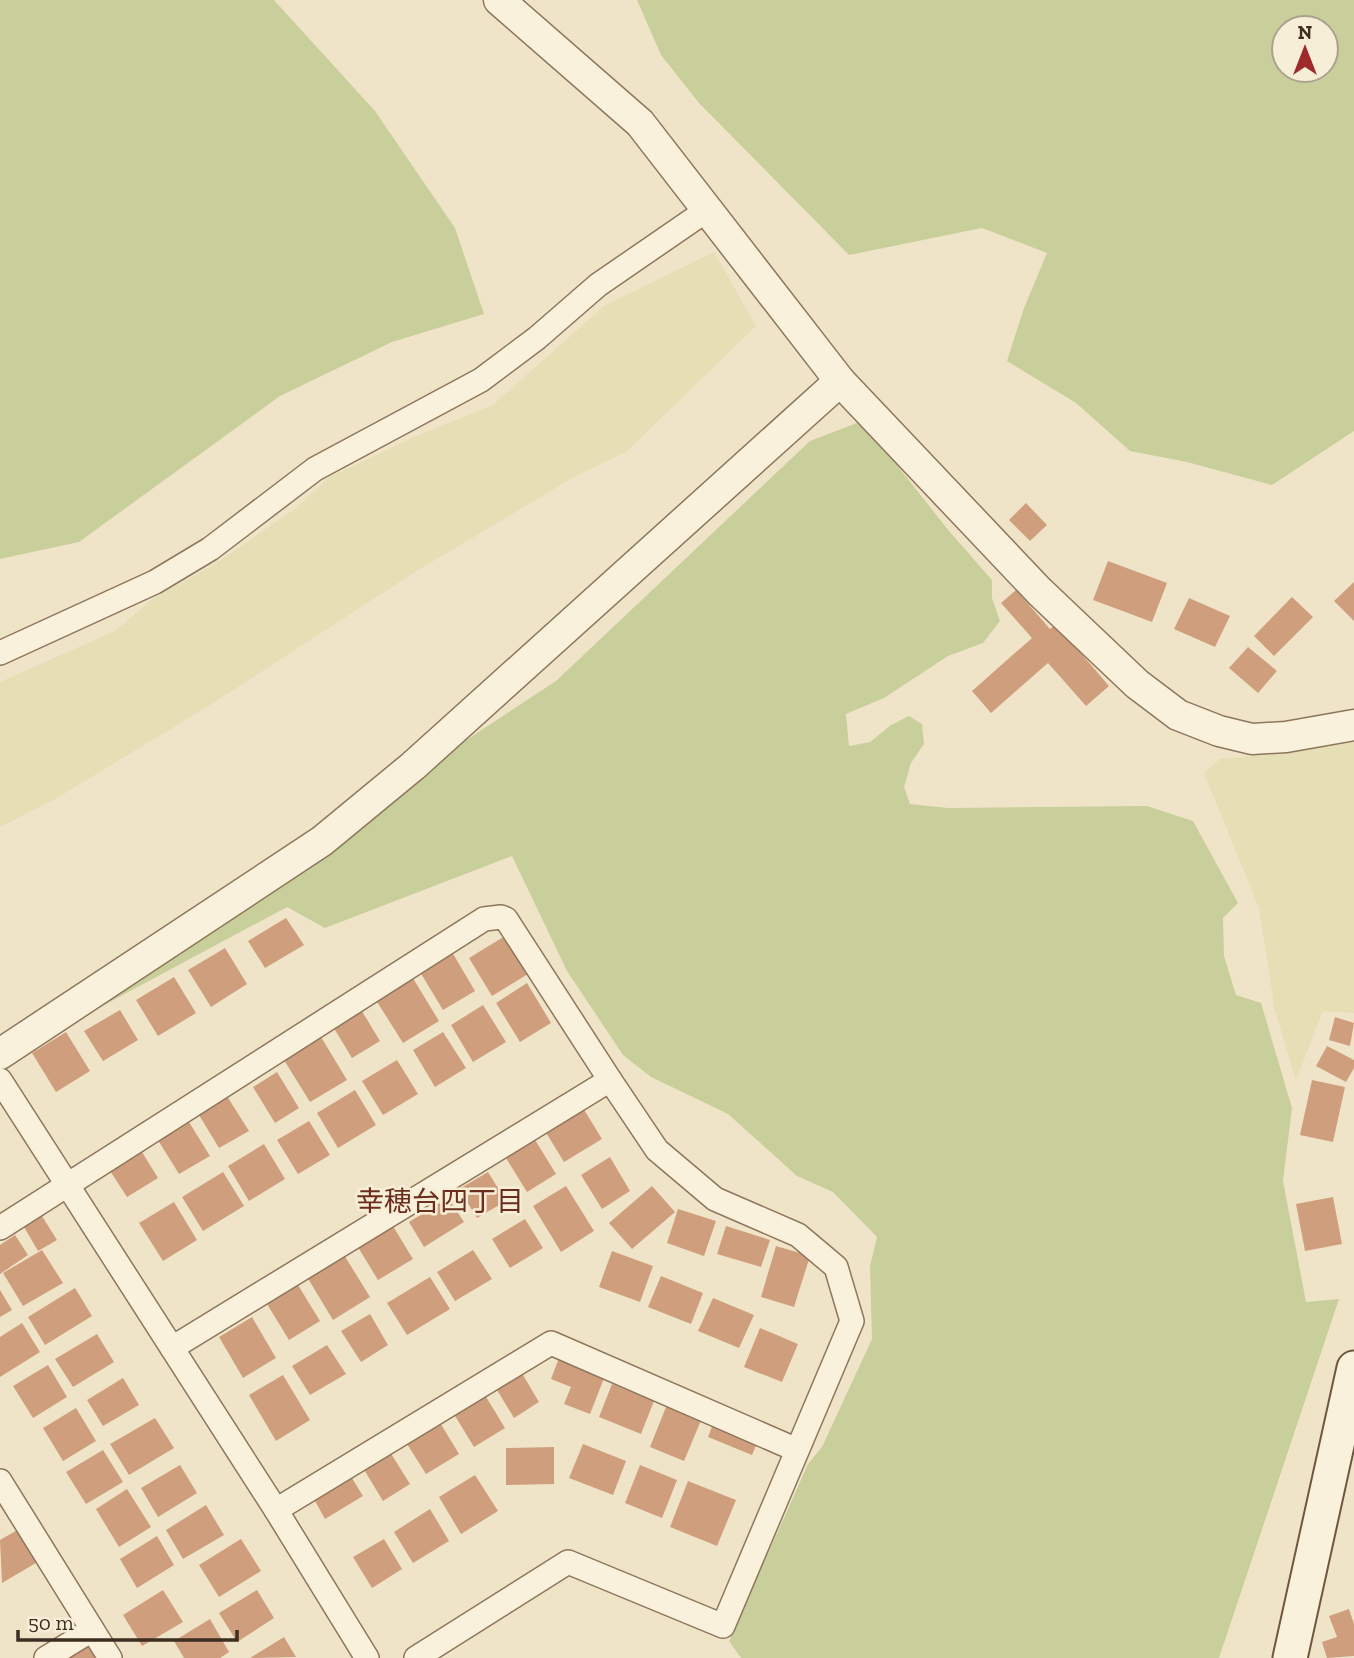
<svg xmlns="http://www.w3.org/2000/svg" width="1354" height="1658" font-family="'Zilla Slab','Noto Sans JP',serif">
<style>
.farmland{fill:#e6deb5}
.green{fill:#c9cf9b;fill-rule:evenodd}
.building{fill:#cf9f7d}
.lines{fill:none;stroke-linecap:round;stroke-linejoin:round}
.minor-casing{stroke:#8d765c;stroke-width:26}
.tertiary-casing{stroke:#8d765c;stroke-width:33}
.secondary-casing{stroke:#6f573f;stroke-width:37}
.minor{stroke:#faf1dc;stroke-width:23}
.tertiary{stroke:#faf1dc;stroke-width:30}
.secondary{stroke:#faf1dc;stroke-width:33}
.labels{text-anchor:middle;stroke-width:5;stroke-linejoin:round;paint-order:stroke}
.neighbourhood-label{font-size:28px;fill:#6b2e1e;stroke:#f7eed8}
</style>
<rect width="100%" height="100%" fill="#f0e4c8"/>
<g class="farmland">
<polygon points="714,252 756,326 626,452 574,477 415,572 210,705 57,798 0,827 0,682 115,631 151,600 218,562 296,508 328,478 416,436 493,405 604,306"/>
<polygon points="1354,739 1354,1013 1323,1011 1296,1080 1275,1011 1259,908 1204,773 1220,759 1261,755"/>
</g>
<g class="green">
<polygon points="0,0 274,0 375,111 455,228 484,314 392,342 280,396 79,542 0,559"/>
<path d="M637,0H1354V431L1272,485L1187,462L1130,451L1076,403L1007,361L1024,308L1047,253L982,228L849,255L699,103L661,55ZM1326,28V70H1284V28Z"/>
<polygon points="862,421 949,531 992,580 992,598 1000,621 983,643 948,656 884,698 846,714 849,746 870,742 891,725 909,716 922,724 924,744 911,763 904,787 910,804 948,808 1147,806 1193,821 1238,903 1223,918 1224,956 1236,995 1261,1003 1292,1108 1283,1181 1306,1302 1339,1299 1219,1658 741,1658 729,1641 808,1464 822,1447 872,1339 870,1266 877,1237 833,1192 797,1176 728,1114 651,1077 623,1055 567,971 512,856 325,928 287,907 80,1018 61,1007 556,681 810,441"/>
</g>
<g class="building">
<polygon points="1026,503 1047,525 1030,541 1009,520"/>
<polygon points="1108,561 1167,583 1152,622 1093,600"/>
<polygon points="1354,582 1354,621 1334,601"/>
<polygon points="1016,590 1050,629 1056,624 1109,686 1086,706 1048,663 991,713 972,691 1032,638 1001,603"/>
<polygon points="1292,597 1313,617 1274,656 1254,636"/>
<polygon points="1189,598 1230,616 1215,647 1174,629"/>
<polygon points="1248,647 1277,671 1258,693 1229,668"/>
<polygon points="286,918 304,945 265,968 248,941"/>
<polygon points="505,936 528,974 492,996 469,958"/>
<polygon points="225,948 247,984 211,1007 188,970"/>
<polygon points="452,952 475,991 443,1010 420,972"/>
<polygon points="411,975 439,1021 403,1043 374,997"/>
<polygon points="174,977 196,1013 158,1036 136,1000"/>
<polygon points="527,983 551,1023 520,1042 496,1003"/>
<polygon points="483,1005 506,1042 473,1062 451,1025"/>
<polygon points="360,1008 380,1041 352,1058 332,1025"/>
<polygon points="120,1010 138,1040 103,1061 84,1031"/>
<polygon points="1335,1017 1354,1023 1350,1046 1329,1040"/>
<polygon points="66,1032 90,1071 56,1092 32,1053"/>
<polygon points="443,1032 466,1068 435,1087 413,1050"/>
<polygon points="321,1037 347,1080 310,1102 284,1060"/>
<polygon points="1327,1046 1354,1060 1354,1068 1346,1082 1316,1066"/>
<polygon points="397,1060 418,1094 383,1115 362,1081"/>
<polygon points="277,1072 299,1108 275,1123 253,1087"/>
<polygon points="1312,1080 1345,1087 1333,1142 1300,1135"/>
<polygon points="355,1090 376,1125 338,1148 317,1113"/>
<polygon points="225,1093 249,1131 219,1148 196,1110"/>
<polygon points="583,1108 602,1139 564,1162 545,1131"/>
<polygon points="184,1114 210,1156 179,1174 153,1132"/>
<polygon points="309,1121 330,1155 298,1174 277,1140"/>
<polygon points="532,1135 556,1174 527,1192 503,1153"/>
<polygon points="137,1144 158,1178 127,1197 105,1163"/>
<polygon points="264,1144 285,1179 249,1201 228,1166"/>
<polygon points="610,1157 630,1191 602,1209 581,1175"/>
<polygon points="223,1172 244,1206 203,1231 182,1197"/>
<polygon points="488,1172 506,1201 477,1218 459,1189"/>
<polygon points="566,1186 594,1231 561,1252 533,1206"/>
<polygon points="652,1186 675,1212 632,1249 609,1223"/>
<polygon points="1333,1197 1342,1244 1305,1251 1296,1204"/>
<polygon points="448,1198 464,1222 424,1247 409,1222"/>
<polygon points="174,1202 197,1240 163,1261 139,1223"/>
<polygon points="678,1209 716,1221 704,1256 667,1243"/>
<polygon points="42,1216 57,1240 38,1251 24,1227"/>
<polygon points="388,1218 413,1259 378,1280 353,1239"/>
<polygon points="525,1219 543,1248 510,1268 492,1239"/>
<polygon points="726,1226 770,1240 761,1267 717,1254"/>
<polygon points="15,1235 28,1255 0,1274 0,1245"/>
<polygon points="776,1246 810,1256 794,1307 761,1297"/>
<polygon points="42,1250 63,1283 23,1306 3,1273"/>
<polygon points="341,1250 370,1297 333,1320 304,1272"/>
<polygon points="473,1250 492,1279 455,1301 437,1272"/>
<polygon points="612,1251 653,1266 640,1302 599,1287"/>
<polygon points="661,1276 703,1293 691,1324 648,1307"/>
<polygon points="430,1277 450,1309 407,1335 387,1303"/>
<polygon points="298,1285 320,1321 289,1340 267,1304"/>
<polygon points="75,1288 92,1316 45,1345 28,1317"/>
<polygon points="0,1290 12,1310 0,1317"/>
<polygon points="713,1298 754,1315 739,1348 698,1331"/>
<polygon points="370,1314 388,1345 361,1362 341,1331"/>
<polygon points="252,1317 276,1358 243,1378 219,1337"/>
<polygon points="22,1323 40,1352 0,1377 0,1337"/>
<polygon points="760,1328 798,1344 782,1382 744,1367"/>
<polygon points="97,1334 114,1362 73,1387 55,1359"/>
<polygon points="327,1345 346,1374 310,1395 292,1366"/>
<polygon points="562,1350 608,1368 590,1414 564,1404 571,1387 551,1379"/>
<polygon points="48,1365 67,1397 33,1418 13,1386"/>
<polygon points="517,1365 539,1402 514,1418 491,1380"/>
<polygon points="283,1375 310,1420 276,1441 249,1395"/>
<polygon points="123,1378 139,1405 103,1426 87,1400"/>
<polygon points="612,1384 654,1401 641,1434 599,1417"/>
<polygon points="480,1387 505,1428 474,1447 449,1406"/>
<polygon points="670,1397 705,1411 684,1461 650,1447"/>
<polygon points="76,1408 96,1441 63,1461 43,1428"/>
<polygon points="436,1416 459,1454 426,1474 402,1436"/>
<polygon points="716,1416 761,1434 752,1455 708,1437"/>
<polygon points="155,1418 174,1448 129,1475 110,1444"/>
<polygon points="583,1444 626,1461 613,1495 569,1478"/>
<polygon points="554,1447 554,1484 506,1485 506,1448"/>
<polygon points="103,1450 123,1482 86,1504 66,1472"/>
<polygon points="390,1452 410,1484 383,1501 363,1468"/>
<polygon points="180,1465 197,1493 158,1517 141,1488"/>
<polygon points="640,1465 677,1480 662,1518 625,1503"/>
<polygon points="347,1470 363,1496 325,1519 310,1492"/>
<polygon points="475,1475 498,1511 461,1534 439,1497"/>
<polygon points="688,1481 736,1500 717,1546 670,1527"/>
<polygon points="127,1489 151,1527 119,1547 96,1509"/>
<polygon points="206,1505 224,1535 183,1559 166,1530"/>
<polygon points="430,1509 449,1541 413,1563 394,1532"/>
<polygon points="21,1528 41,1560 2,1583 0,1540"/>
<polygon points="157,1536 174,1565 137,1588 120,1559"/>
<polygon points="241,1539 261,1571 219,1597 199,1565"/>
<polygon points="384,1539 402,1569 372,1588 353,1557"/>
<polygon points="163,1590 183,1622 142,1646 123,1615"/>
<polygon points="257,1590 274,1618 237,1642 219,1613"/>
<polygon points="1349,1609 1354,1624 1354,1656 1327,1658 1322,1642 1337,1637 1329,1616"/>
<polygon points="210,1619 229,1652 220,1658 184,1658 174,1641"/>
<polygon points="83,1637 96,1658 48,1658"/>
<polygon points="284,1637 296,1657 250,1658"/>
</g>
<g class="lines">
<g class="minor-casing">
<g id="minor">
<polyline points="0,653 155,582 210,549 315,469 481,380 537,338 598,285 707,210"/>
<polyline points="0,1080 276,1510 367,1658"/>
<polyline points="0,1228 484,919 501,917 506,919 610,1080 657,1150 715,1199 798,1235 836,1267 852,1321 723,1626 568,1562 416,1658"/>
<polyline points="172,1348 610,1080"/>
<polyline points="0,1481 110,1658"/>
<polyline points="276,1510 551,1343 797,1450"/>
<polyline points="46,1658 92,1630"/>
</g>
</g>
<g class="tertiary-casing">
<g id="tertiary">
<polyline points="499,0 640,123 840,381 1039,591 1137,684 1178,715 1219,731 1252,739 1286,737 1354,725"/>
<polyline points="0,1054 322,841 413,766 840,381"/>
</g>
</g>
<g class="secondary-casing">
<polyline id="secondary" points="1290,1658 1354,1368"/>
</g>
<use href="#minor" class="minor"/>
<use href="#tertiary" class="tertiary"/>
<use href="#secondary" class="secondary"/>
</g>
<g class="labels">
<g class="neighbourhood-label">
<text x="440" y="1211">幸穂台四丁目</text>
</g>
</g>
<g transform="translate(1305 49)"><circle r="33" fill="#f7eed8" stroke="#ada18e" stroke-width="2"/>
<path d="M0-5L12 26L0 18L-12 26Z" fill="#9e2a2b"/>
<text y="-10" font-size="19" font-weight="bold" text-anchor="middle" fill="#3d2e20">N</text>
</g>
<path d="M18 1630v10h219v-10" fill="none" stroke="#3d2e20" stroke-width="3.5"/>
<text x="28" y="1630" font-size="21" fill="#3d2e20" stroke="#f7eed8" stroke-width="5" paint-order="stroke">50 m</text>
</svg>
